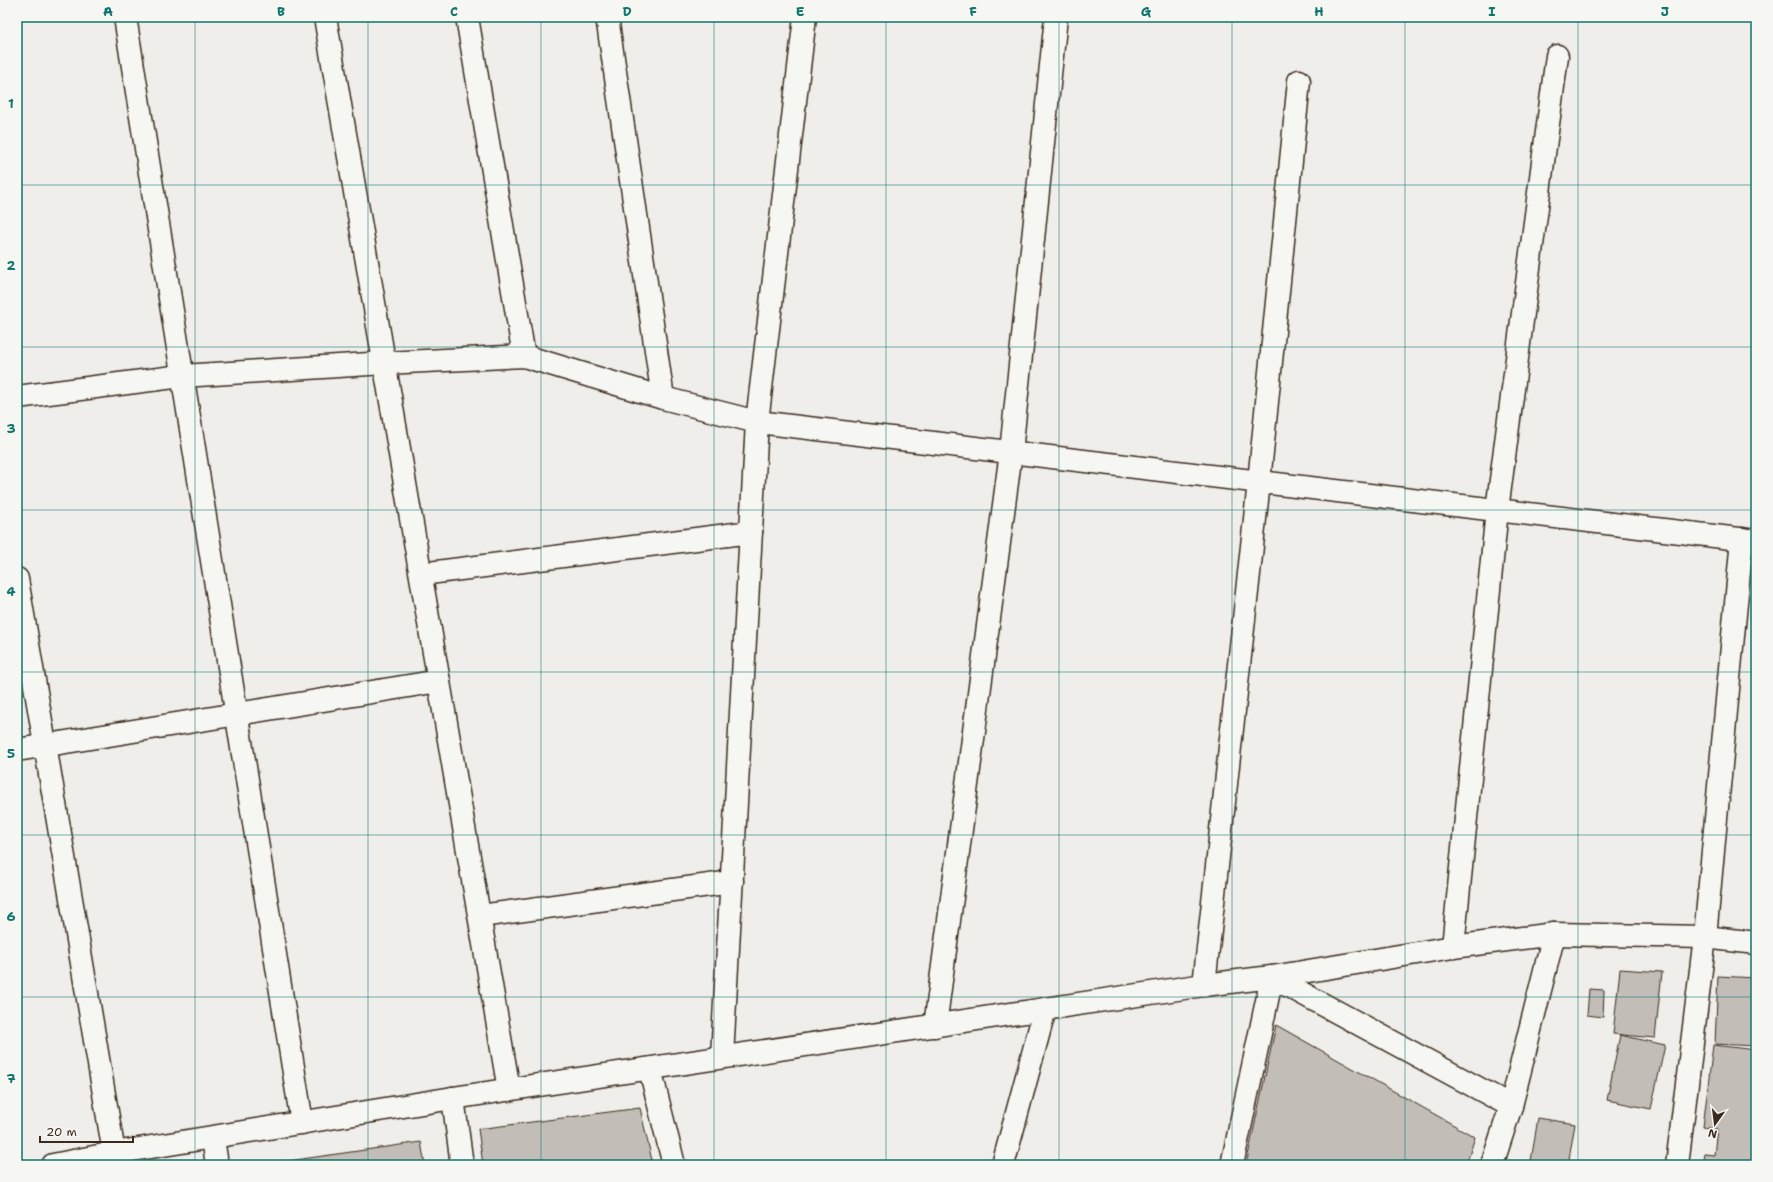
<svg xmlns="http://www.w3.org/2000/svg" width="1773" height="1182" font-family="'Shantell Sans',sans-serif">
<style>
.building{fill:#c2bdb7;stroke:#3b2a1e}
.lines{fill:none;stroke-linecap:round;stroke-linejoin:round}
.minor-casing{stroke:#3b2a1e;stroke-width:25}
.minor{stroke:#f6f6f2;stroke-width:22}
.grid{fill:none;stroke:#0f766e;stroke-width:1;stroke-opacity:0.55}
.neatline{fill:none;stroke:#0f766e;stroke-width:1.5}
.grid-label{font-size:13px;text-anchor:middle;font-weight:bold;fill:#0f766e}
</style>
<rect width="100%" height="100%" fill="#efeeea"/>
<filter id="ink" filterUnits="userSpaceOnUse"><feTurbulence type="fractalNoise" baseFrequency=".025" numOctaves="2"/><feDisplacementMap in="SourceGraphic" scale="8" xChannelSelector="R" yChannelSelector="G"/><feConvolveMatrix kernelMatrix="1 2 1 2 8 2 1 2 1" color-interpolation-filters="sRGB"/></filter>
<g filter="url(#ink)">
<g class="building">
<polygon points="1620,969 1662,972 1655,1038 1613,1034"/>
<polygon points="1718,976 1756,978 1756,1046 1715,1044"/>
<polygon points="1589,989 1604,990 1603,1017 1587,1015"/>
<polygon points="1276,1025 1475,1137 1466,1165 1246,1165"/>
<polygon points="1620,1035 1665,1045 1651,1109 1607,1100"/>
<polygon points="1713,1045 1756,1050 1756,1165 1703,1165 1705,1154 1714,1155 1717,1129 1703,1127"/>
<polygon points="640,1108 653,1165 483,1165 478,1129"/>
<polygon points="1538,1118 1575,1124 1568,1165 1551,1165 1531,1161"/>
<polygon points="421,1142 425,1165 260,1165"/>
</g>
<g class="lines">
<g class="minor-casing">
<g id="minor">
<polyline points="125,17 302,1123"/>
<polyline points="325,17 509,1090"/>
<polyline points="467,17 524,356"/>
<polyline points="607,17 663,398"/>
<polyline points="17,397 182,376 385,363 524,356 663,398 757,422 1756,541"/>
<polyline points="421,574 751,532"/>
<polyline points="17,579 114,1153"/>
<polyline points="17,750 439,681"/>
<polyline points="480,916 732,882"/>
<polyline points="1453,947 1497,510 1557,56"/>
<polyline points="1204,985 1259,482 1299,81"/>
<polyline points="935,1026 1011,452 1056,17"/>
<polyline points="722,1057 757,422 805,17"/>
<polyline points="650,1069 674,1165"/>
<polyline points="453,1098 462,1165"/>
<polyline points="213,1138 217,1165"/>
<polyline points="53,1165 114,1153 453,1098 1204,985 1272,977 1453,947 1554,934 1705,937 1756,943"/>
<polyline points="1003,1165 1045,1009"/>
<polyline points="1232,1165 1272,977 1511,1106"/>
<polyline points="1492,1165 1511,1106 1554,934"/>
<polyline points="1677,1165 1705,937 1742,539"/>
</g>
</g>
<use href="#minor" class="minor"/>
</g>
</g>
<path class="grid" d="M195,17V1165M368,17V1165M541,17V1165M714,17V1165M886,17V1165M1059,17V1165M1232,17V1165M1405,17V1165M1578,17V1165M17,185H1756M17,347H1756M17,510H1756M17,672H1756M17,835H1756M17,997H1756"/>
<rect width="1773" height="1182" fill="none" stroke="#f6f6f2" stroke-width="44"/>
<g transform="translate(1715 1124) rotate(194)" stroke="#f6f6f2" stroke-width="3" paint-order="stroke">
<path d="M0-3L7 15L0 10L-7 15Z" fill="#3b2a1e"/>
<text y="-6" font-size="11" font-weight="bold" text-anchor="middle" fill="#3b2a1e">N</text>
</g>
<path d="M40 1136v6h93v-6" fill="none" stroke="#3b2a1e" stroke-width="2"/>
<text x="46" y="1136" font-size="12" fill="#3b2a1e" stroke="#f6f6f2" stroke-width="3" paint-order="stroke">20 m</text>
<rect x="22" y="22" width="1729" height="1138" class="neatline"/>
<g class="grid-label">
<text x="108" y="16">A</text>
<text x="281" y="16">B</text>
<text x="454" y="16">C</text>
<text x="627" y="16">D</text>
<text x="800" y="16">E</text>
<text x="973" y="16">F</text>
<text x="1146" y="16">G</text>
<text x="1319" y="16">H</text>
<text x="1492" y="16">I</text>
<text x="1665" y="16">J</text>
<text x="11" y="108">1</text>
<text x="11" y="270">2</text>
<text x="11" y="433">3</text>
<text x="11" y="596">4</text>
<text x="11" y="758">5</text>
<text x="11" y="921">6</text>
<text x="11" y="1083">7</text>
</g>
</svg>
